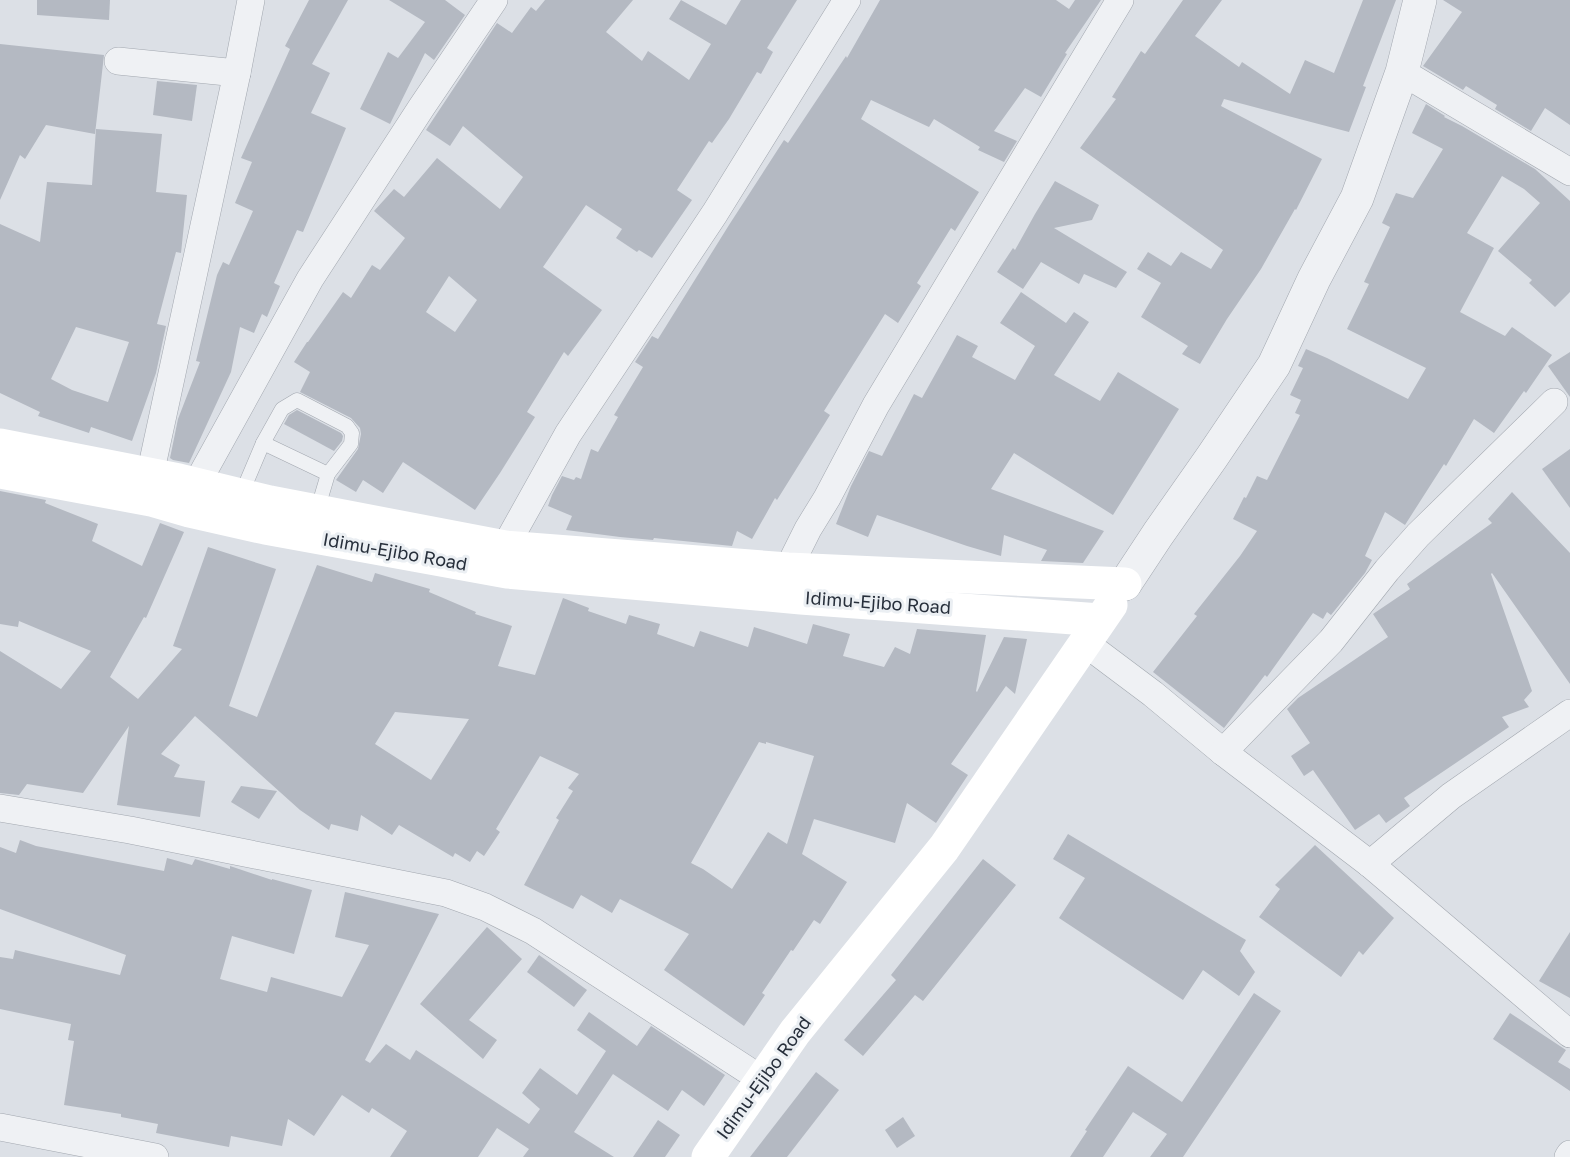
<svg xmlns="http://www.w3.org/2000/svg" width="1570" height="1157" font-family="'Golos Text',sans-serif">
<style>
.building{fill:#b4b9c2;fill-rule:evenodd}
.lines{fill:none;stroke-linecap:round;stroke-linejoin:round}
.service-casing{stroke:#a2a7af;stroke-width:15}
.minor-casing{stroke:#a2a7af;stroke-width:28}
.tertiary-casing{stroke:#a2a7af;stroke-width:34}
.service{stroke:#eff1f4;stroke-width:14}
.minor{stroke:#eff1f4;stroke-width:27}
.tertiary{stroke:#eff1f4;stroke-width:33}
.secondary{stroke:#fff;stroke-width:33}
.labels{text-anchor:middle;stroke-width:6;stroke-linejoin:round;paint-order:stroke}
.street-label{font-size:18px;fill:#272f3b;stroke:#ebeff3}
</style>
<rect width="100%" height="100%" fill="#dce0e6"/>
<g class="building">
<polygon points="37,0 110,0 109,20 37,15"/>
<polygon points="309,0 348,0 312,64 330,73 311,113 346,128 303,232 297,230 274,283 280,286 267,317 262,314 254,333 240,327 231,372 189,463 173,460 170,458 178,419 200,362 196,361 217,275 223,262 229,265 253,211 235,203 252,162 241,158 290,49 285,46"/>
<polygon points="389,0 445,0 465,15 434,60 425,53 390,124 360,109 388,52 398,58 425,22"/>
<path d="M545,0H633L606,32L642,61L648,51L689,80L711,44L669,19L681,0L726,25L741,0H797L767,48L773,52L761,74L757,72L729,119L712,143L709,141L677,190L692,200L652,258L639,250L637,252L616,238L622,229L586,205L543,267L602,310L568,356L564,352L527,412L535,417L500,473L475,510L403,462L383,493L363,480L356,492L336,480L358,449L361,434L360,428L351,418L300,392L310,372L294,362L307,342H308L343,292L351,298L372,265L380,270L405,238L374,211L394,189L404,197L437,158L500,209L523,177L463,126L450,146L426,130L497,23L512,33L531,7L536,11ZM449,276L477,300L455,332L426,312Z"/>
<polygon points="880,0 1056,0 1069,9 1075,0 1101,0 1065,53 1067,54 1041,97 1025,88 994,131 1017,141 1004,162 978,150 980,147 934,119 929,127 871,100 861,119 979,192 955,231 951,228 917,283 921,286 898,323 885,314 824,411 830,415 777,500 775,498 752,539 737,531 732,546 654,538 653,540 620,537 566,530 572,516 548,506 552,495 562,476 574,480 576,477 581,479 591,449 598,452 618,417 614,415 643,367 635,362 652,336 658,339 729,225 784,140 788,143 846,56 847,58"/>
<polygon points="1183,0 1222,0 1195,36 1239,67 1242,62 1290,94 1305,60 1334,73 1363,0 1396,0 1363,86 1366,87 1349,132 1224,99 1221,106 1322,159 1296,210 1295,209 1261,269 1227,319 1200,364 1182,354 1188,346 1141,317 1161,283 1137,269 1148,252 1171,266 1181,252 1211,269 1223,250 1080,148 1116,99 1112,97 1141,51 1145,54"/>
<polygon points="1443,0 1570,0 1570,125 1545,108 1531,131 1495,109 1497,105 1466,86 1463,90 1423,66 1462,12"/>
<polygon points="0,44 104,55 95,134 46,125 25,159 20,155 0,200"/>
<polygon points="157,81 197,85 192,121 153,115"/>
<polygon points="1426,104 1445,116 1444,117 1462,126 1535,169 1570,201 1570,292 1555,307 1529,283 1532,280 1498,251 1540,203 1524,189 1502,176 1467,233 1494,248 1460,312 1505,336 1512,327 1552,355 1526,393 1524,391 1494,433 1474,419 1446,466 1444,464 1405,525 1385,512 1365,556 1372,560 1365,573 1331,615 1327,612 1323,619 1313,613 1267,677 1265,675 1224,728 1153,672 1197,616 1194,614 1240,556 1257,531 1233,519 1244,497 1246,498 1257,476 1267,480 1300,415 1295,413 1301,400 1290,395 1303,368 1298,366 1306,349 1327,358 1408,399 1426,368 1347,329 1369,284 1364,282 1390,227 1382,223 1396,193 1413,198 1443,149 1412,133"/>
<path d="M96,129L162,134L156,192L187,195L181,253L176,252L157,324L166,326L156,373L132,441L91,427L89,433L38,416L40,412L0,393V224L40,242L47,182L92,185ZM76,327L129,342L108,402L72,390L51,379Z"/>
<polygon points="1055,181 1099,205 1092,220 1054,228 1127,272 1116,288 1084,274 1079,284 1041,262 1023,289 997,272 1013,248 1015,250 1035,214"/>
<polygon points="1021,292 1066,323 1074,312 1089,322 1054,375 1100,401 1118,372 1179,409 1113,515 1014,453 991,489 1104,531 1083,563 1041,561 1047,550 1004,535 1001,556 967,546 877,515 868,537 836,524 851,486 869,451 882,456 914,394 922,398 957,335 978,346 972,357 1015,380 1035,346 1000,323"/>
<polygon points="1570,352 1570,397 1548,366"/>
<polygon points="297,410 341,433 343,436 342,441 334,451 284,424 289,415"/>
<polygon points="1570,449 1570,508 1542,469"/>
<path d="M0,491L46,500L45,503L98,524L92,541L142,566L160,523L184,532L146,618L144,617L110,677L138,699L182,649L173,646L208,547L276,569L229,706L257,717L317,565L372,582L375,573L430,589L429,592L476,612L475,614L512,626L498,666L535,675L563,598L589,608L588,611L626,624L629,615L660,624L657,634L694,647L700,631L748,647L754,627L807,644L813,624L850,634L843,656L884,667L895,647L910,654L917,629L986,635L976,691L977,692L1004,637L1027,639L1015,694L1006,686L951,764L968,775L936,823L907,803L895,843L814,819L802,854L847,882L820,924L814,920L793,951L791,950L762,993L765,995L744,1026L664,970L689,934L620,899L612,913L581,895L573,909L524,885L559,820L556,818L573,791L568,788L579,774L540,756L496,829L500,832L484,856L477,851L470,862L455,853L453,857L399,825L392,835L361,815L358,831L331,824L329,830L300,810L195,716L161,754L180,765L174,777L205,781L200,817L117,805L129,726L83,793L27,784L19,795L0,793V651L61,689L91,651L19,621L18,627L0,624ZM395,712L469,719L431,780L375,744ZM759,742L766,744V742L814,756L787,844L768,832L732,889L703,869L691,863Z"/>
<polygon points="1512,492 1570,553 1570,684 1492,573 1491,574 1532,691 1524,700 1529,707 1502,717 1509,727 1404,798 1410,806 1386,823 1379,814 1355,830 1313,770 1304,776 1291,756 1310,743 1287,709 1298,698 1388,637 1373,614 1410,589 1407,584 1492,523 1488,519"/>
<polygon points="241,786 277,791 259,819 231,802"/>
<polygon points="1068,834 1246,940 1240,951 1255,972 1239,996 1203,970 1183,1000 1059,918 1085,878 1053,859"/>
<polygon points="20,840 36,846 164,871 167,858 192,865 195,859 230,869 230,866 272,880 272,879 312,890 294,954 232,936 220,979 267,992 271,977 342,997 369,945 335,937 345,892 439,914 365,1060 370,1063 386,1044 410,1060 416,1050 529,1124 540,1109 522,1093 540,1068 577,1095 606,1051 577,1030 589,1012 637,1046 651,1026 725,1075 704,1106 682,1090 668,1111 613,1074 574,1132 614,1157 523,1157 529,1149 497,1128 478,1157 390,1157 407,1131 372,1108 369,1113 342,1095 314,1136 288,1119 282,1146 231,1136 229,1147 156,1133 158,1124 121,1117 121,1114 64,1105 74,1041 68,1040 71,1024 0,1009 0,957 13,959 15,950 120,975 126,955 0,909 0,847 16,853"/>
<polygon points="1315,845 1394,918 1363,955 1359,951 1341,977 1259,917 1280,889 1275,885"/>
<polygon points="983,859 1016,885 923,1001 915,995 863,1056 844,1040 896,980 891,975"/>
<polygon points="487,927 522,959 469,1020 497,1040 483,1059 420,1004"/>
<polygon points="1570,932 1570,998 1539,981"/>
<polygon points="539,955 587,990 574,1007 527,972"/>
<polygon points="1254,993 1281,1011 1183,1157 1150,1157 1167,1134 1133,1112 1103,1157 1070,1157 1087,1131 1085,1130 1128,1066 1182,1102"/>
<polygon points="1510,1013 1566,1050 1558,1062 1570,1069 1570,1091 1493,1039"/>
<polygon points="816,1072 839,1090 787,1157 750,1157"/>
<polygon points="903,1117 915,1136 897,1148 885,1130"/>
<polygon points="658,1120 680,1135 665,1157 633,1157"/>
</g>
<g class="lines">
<g class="service-casing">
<g id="service">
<polyline points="263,443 328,474"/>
<polyline points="241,495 263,443 282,409 297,400 347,426 352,433 351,444 328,474 317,511"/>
</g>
</g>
<g class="minor-casing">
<g id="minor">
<polyline points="118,61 237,73"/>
<polyline points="1402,72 1570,172"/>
<polyline points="150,475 237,73 251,0"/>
<polyline points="196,485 310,279 421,108 494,0"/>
<polyline points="505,547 568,434 715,213 847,0"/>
<polyline points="788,569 808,529 827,498 876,405 1120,0"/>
<polyline points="1085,643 1153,694 1223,752 1370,864 1570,1034"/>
<polyline points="1223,752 1331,641 1387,570 1418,535 1554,402"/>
<polyline points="0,808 130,830 446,893 485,907 533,931 761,1079"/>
<polyline points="1370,864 1451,796 1570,713"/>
<polyline points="0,1127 155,1157"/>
<polyline points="1568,1157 1570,1154"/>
</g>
</g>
<g class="tertiary-casing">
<polyline id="tertiary" points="1125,584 1158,534 1212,457 1274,365 1314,279 1357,198 1402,72 1420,0"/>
</g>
<use href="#service" class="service"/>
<use href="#minor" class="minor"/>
<use href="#tertiary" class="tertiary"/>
<g class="secondary">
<polyline points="0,445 179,480 270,502 505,547 788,569 1125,584"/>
<polyline points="0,472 151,500 189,511 265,528 507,572 801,598 1100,620"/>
<polyline points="708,1157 795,1032 944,848 1111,605"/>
</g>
</g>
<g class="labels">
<g class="street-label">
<text transform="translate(395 552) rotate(10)" y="6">Idimu-Ejibo Road</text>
<text transform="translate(878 603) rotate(4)" y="6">Idimu-Ejibo Road</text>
<text transform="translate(764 1078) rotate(-54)" y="6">Idimu-Ejibo Road</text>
</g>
</g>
</svg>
